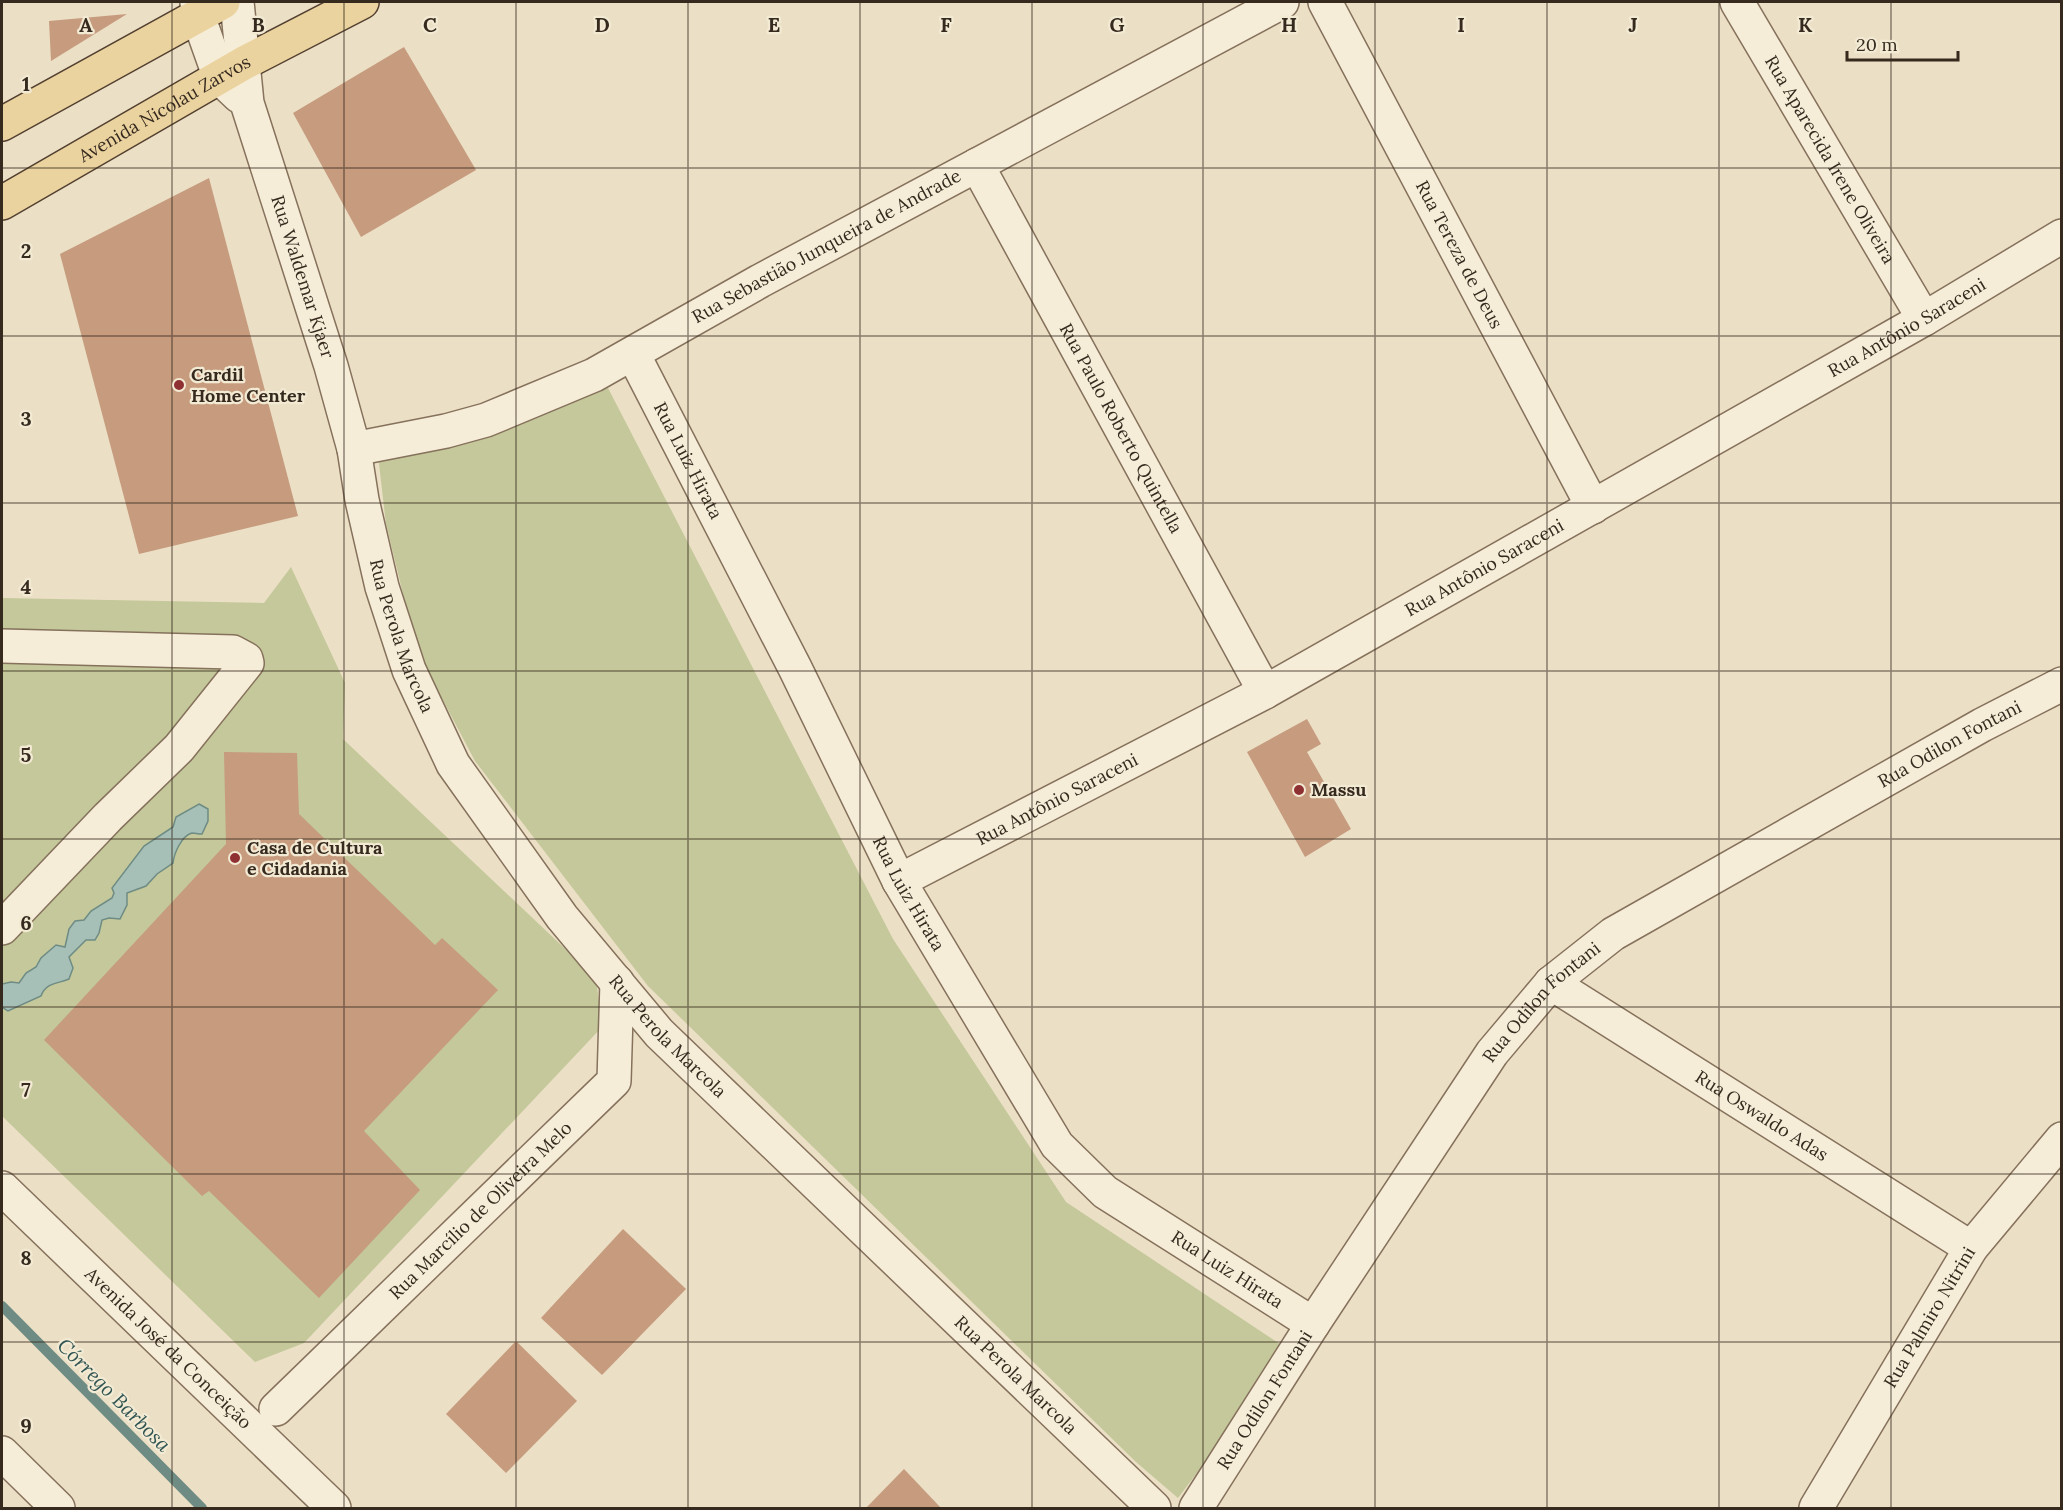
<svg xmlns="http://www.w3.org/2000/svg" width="2063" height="1510" font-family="Lora,serif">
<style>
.green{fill:#c4c89a}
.water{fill:#a6bfb7;stroke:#6e8c84;stroke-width:1.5}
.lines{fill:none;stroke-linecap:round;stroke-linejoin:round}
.stream{stroke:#6e8c84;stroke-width:10}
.building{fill:#c69b7e}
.minor-casing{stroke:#85715c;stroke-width:36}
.major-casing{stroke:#534030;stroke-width:36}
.minor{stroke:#f6edd8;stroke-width:33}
.major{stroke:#ebd3a0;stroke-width:33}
.grid{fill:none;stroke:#362a1f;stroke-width:1.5;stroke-opacity:0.55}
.poi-dot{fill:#8f3133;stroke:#f3ead4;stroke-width:2}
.labels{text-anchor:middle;stroke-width:4.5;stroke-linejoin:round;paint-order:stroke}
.street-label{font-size:18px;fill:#362a1f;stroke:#f3ead4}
.poi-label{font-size:18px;font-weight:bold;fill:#362a1f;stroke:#f3ead4;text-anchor:start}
.water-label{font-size:20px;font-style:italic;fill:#305452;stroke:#f3ead4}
.grid-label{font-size:20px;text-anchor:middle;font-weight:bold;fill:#362a1f;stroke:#f3ead4;stroke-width:4.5;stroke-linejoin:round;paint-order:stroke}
</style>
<rect width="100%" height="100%" fill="#ebdfc5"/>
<g class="green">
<polygon points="608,388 893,939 1066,1202 1289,1350 1178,1498 1136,1462 648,986 475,761 417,651 386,524 378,455"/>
<polygon points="291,567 345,683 343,739 596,978 602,1027 304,1343 255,1362 2,1116 2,598 264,603"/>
</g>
<path class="water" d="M199,804L208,809V821L202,834C198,834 195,833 192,833C181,836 174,854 173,863L157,874L146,886L127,893V905L120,919L109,918L102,920L99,933L95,940H86L69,957L73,968L69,979C58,984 46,982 41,996L8,1011L2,1007V984L11,982L19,983L26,973L36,967L41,958L56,945L65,947L69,929L75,921L84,920L91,911L112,898L114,893L112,888L144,846L173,827L176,817Z"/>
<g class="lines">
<polyline class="stream" points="2,1306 202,1508"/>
</g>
<g class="building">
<polygon points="127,14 51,61 49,21"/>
<polygon points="404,47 476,170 361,237 293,113"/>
<polygon points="209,178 298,516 139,554 60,254"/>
<polygon points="1307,719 1321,744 1307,752 1351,829 1305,857 1247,752"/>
<polygon points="224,752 297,753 299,814 435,945 442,938 498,990 364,1131 420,1190 319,1298 209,1191 202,1196 44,1040 226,844"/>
<polygon points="623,1229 686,1289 602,1375 541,1318"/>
<polygon points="516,1341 577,1401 506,1473 446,1414"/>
<polygon points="904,1469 941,1508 866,1508"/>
</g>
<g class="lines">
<g class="minor-casing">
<g id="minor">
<polyline points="197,2 198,16 220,78 239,96"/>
<path id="s1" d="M237,2L247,103L331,366L354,449L362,500L382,587L409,670L453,764L562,917L659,1033L1154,1508"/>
<path id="s2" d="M1325,2L1593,507"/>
<path id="s3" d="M1737,2L1924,319"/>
<path id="s4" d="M977,165L1265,692"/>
<path id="s5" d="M633,354L795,668L899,881L1057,1145L1105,1192L1313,1324"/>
<path id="s6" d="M354,449L446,431L486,420L594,375L760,281L1282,2"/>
<polyline points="2,646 233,652 246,659 247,663 179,748 108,817 2,928"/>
<path id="s7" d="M899,881L1265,692L1924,319L2062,236"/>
<path id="s8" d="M1551,983L1971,1248"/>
<path id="s9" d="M2,1188L334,1508"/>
<path id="s10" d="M276,1409L614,1081L617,982"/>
<polyline points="2,1453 58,1508"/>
<path id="s11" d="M1196,1508L1313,1324L1492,1053L1551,983L1613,934L1982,725L2062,684"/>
<path id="s12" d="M1816,1508L1971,1248L2062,1139"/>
</g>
</g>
<g class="major-casing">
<g id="major">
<polyline points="2,124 223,2"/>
<path id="s13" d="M2,203L244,63L362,2"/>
</g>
</g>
<use href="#minor" class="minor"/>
<use href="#major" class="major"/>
</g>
<path class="grid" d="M172,2V1508M344,2V1508M516,2V1508M688,2V1508M860,2V1508M1032,2V1508M1203,2V1508M1375,2V1508M1547,2V1508M1719,2V1508M1891,2V1508M2,168H2062M2,336H2062M2,503H2062M2,671H2062M2,839H2062M2,1007H2062M2,1174H2062M2,1342H2062"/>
<g class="poi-dot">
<circle cx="179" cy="385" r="6"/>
<circle cx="1299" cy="790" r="6"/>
<circle cx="235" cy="858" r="6"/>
</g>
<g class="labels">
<g class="street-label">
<text dy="6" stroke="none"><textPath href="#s13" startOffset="188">Avenida Nicolau Zarvos</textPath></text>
<text dy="6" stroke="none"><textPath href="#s3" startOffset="183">Rua Aparecida Irene Oliveira</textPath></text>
<text dy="6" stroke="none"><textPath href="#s6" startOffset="518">Rua Sebastião Junqueira de Andrade</textPath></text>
<text dy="6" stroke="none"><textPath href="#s2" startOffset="286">Rua Tereza de Deus</textPath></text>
<text dy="6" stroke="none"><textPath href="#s1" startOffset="284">Rua Waldemar Kjaer</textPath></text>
<text dy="6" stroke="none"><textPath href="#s7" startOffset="1150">Rua Antônio Saraceni</textPath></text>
<text dy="6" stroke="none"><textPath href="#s4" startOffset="300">Rua Paulo Roberto Quintella</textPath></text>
<text dy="6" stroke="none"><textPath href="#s5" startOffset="120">Rua Luiz Hirata</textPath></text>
<text dy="6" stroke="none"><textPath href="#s7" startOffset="664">Rua Antônio Saraceni</textPath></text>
<text dy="6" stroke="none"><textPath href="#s1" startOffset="657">Rua Perola Marcola</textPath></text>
<text dy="6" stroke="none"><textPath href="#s11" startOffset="1100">Rua Odilon Fontani</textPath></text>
<text dy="6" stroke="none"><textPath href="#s7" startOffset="178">Rua Antônio Saraceni</textPath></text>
<text dy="6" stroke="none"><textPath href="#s5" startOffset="606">Rua Luiz Hirata</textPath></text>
<text dy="6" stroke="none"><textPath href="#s11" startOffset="614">Rua Odilon Fontani</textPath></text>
<text dy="6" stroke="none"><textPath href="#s1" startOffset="1143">Rua Perola Marcola</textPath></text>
<text dy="6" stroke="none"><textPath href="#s8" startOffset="249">Rua Oswaldo Adas</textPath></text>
<text dy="6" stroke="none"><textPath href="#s10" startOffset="285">Rua Marcílio de Oliveira Melo</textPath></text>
<text dy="6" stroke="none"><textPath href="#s5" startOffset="1110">Rua Luiz Hirata</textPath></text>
<text dy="6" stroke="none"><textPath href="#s12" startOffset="222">Rua Palmiro Nitrini</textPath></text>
<text dy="6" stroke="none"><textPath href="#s9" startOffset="231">Avenida José da Conceição</textPath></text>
<text dy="6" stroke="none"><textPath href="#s1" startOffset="1629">Rua Perola Marcola</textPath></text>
<text dy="6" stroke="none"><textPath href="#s11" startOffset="128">Rua Odilon Fontani</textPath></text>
</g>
<g class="poi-label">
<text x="191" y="381">Cardil<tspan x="191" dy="21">Home Center</tspan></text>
<text x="1311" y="796">Massu</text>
<text x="247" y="854">Casa de Cultura<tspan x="247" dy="21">e Cidadania</tspan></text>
</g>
<g class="water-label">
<text transform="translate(114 1395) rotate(45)" y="7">Córrego Barbosa</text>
</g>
</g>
<g class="grid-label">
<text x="86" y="32">A</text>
<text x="258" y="32">B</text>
<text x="430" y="32">C</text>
<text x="602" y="32">D</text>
<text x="774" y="32">E</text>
<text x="946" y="32">F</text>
<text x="1117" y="32">G</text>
<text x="1289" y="32">H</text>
<text x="1461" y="32">I</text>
<text x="1633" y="32">J</text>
<text x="1805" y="32">K</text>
<text x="26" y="91">1</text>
<text x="26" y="258">2</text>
<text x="26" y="426">3</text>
<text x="26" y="594">4</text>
<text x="26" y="762">5</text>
<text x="26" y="930">6</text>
<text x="26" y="1097">7</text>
<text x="26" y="1265">8</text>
<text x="26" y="1433">9</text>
</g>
<rect width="2063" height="1510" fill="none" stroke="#362a1f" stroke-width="6"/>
<path d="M1847 51v9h111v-9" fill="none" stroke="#362a1f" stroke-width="3"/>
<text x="1856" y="51" font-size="18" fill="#362a1f" stroke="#f3ead4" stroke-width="4.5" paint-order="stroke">20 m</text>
</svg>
